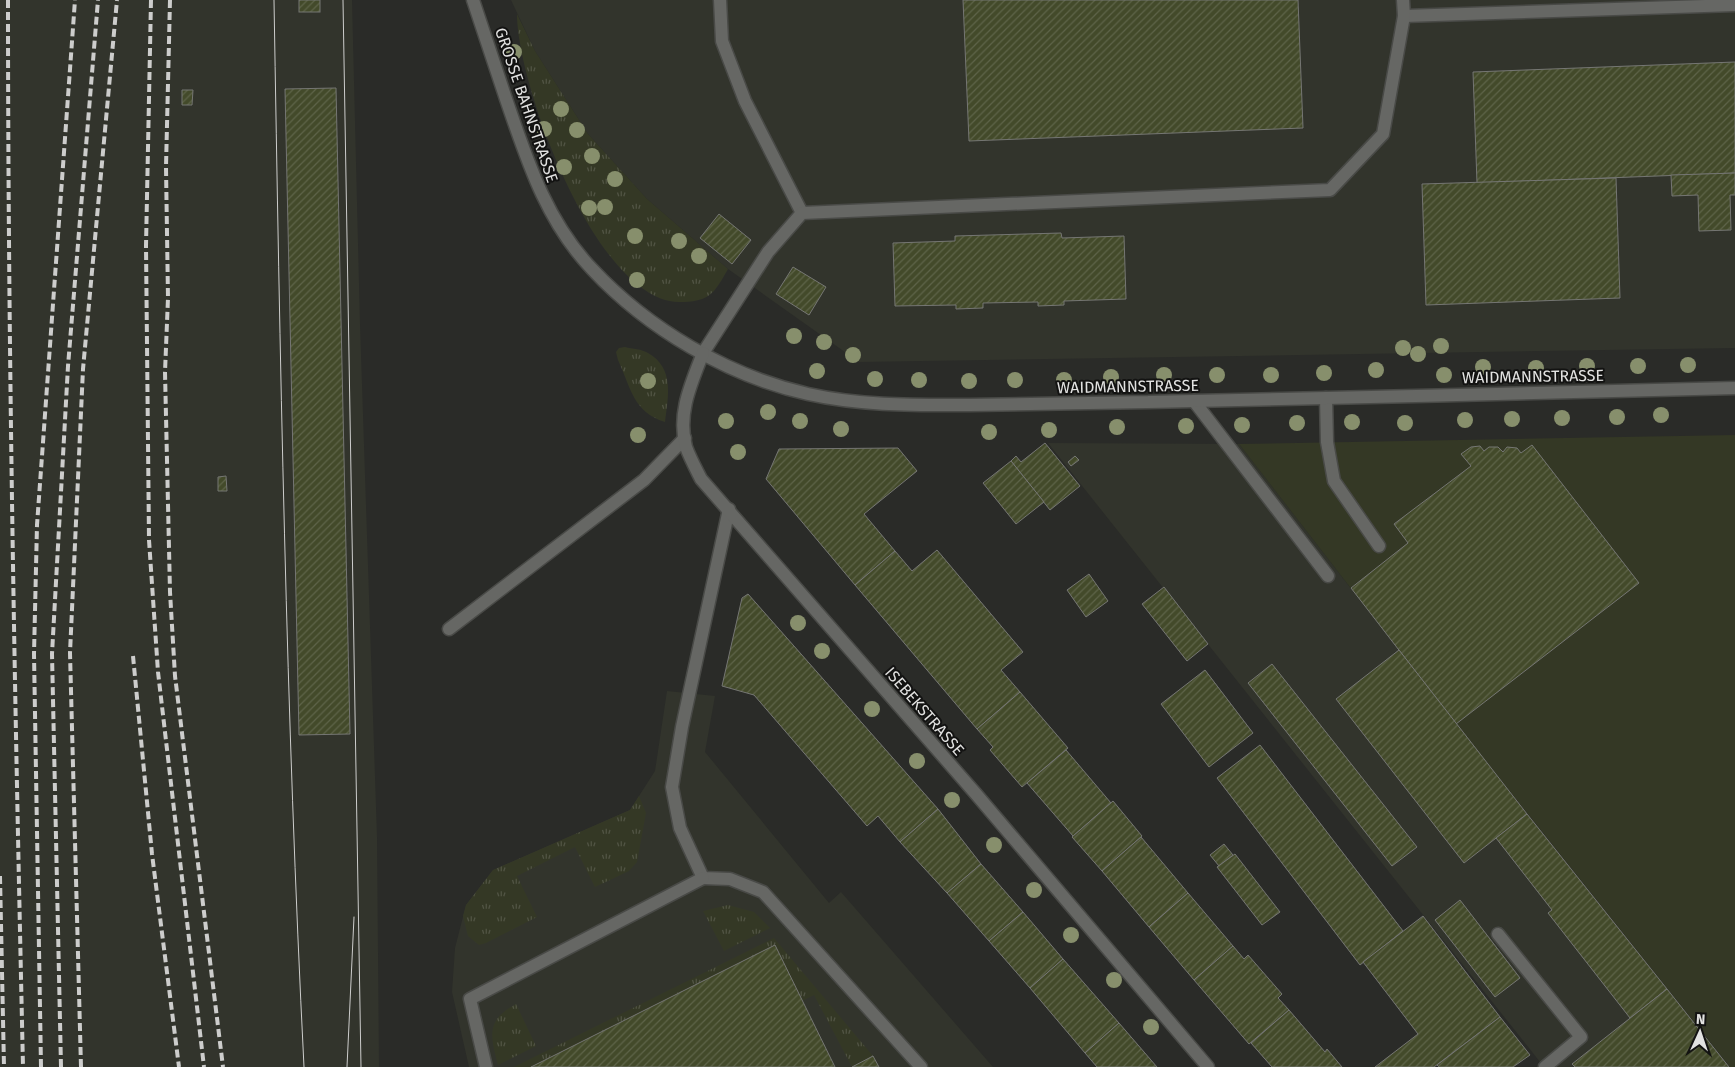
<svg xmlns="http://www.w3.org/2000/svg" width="1735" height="1067" font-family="'Fira Sans',sans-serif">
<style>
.built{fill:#32342c}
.grass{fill:url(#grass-tufts)}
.pitch{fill:#343825}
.building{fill:url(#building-hatch);stroke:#757673}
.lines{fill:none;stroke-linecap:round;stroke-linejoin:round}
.service-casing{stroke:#494a47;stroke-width:15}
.minor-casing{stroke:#494a47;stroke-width:15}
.service{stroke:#666764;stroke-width:12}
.minor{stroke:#666764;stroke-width:12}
.tram{stroke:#cdcdcc;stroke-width:1}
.rail{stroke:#cdcdcc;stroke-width:4;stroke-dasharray:8 4;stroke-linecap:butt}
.tree{fill:#878f6c}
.labels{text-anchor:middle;stroke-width:4;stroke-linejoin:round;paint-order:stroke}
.street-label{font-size:16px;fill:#e2e2e1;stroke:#131312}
</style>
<defs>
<pattern id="grass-tufts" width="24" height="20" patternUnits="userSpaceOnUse" patternTransform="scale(1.25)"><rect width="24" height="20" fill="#343825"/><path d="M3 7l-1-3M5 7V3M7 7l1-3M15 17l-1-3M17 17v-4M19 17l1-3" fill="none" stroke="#515444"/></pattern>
<pattern id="building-hatch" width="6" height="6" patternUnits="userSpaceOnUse" patternTransform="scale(1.25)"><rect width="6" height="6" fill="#434a2a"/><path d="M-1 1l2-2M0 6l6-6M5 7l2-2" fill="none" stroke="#5e6449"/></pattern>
</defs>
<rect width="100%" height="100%" fill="#2a2b28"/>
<g class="built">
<polygon points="0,0 352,0 360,324 377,837 379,1067 0,1067"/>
<polygon points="511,0 1735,0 1735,348 859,362 728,269 647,199 588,134 535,51"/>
<polygon points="1048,443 1239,444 1456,724 1730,1067 1544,1067"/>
<polygon points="667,691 715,696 705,752 829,903 841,892 993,1067 469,1067 452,992 455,948 466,905 493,870 630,810 655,771"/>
</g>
<g class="grass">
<path d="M517,14L535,51L588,134L647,199L728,269C724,276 719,285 714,291C705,301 691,302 679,302C596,301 517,84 517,14Z"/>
<path d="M625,347C632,349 642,349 648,353C675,368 668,398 665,422C633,412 631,388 618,360L616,352L619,348Z"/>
<polygon points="639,796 646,813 637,862 629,871 595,887 575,847 517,876 537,917 486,943 479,945 468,936 463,916 466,905 493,870 630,810"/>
<polygon points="728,905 754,912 770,928 724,951 703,911"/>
<polygon points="774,938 873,1056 852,1067 814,995 802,1001 531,1067 514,1067"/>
<path d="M516,1004L536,1046L498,1065C490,1035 486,1020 516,1004Z"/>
</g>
<polygon class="pitch" points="1735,435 1735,1067 1730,1067 1456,724 1239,444"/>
<g class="building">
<rect x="299" y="0" width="21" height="12"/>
<polygon points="963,0 1298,0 1303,128 969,141"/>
<polygon points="1735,62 1735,173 1477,183 1473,72"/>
<polygon points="336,88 350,734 299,735 285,89"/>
<polygon points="182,90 193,90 192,105 182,105"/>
<polygon points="1735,173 1735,195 1730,195 1731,230 1699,231 1698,195 1672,196 1671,175"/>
<polygon points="1616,178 1620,298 1426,305 1422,184"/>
<polygon points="719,214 751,240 732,264 700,238"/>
<polygon points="1061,233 1062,238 1124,236 1126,299 1064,301 1064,305 1038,306 1038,302 983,303 983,308 956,309 956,305 895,306 893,243 955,241 955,236"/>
<polygon points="793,267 826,287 809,315 776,294"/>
<polygon points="1045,443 1080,486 1050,510 1011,461 1016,456 1021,462"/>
<polygon points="1532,445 1639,583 1456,724 1351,588 1408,543 1394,524 1471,466 1461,454 1471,447 1480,446 1484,451 1489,447 1498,447 1503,452 1507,447 1517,448 1521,453"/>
<polygon points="898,448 917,471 864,514 895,551 855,585 766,479 779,449"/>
<polygon points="1075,456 1079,460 1071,466 1068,462"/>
<polygon points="1011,461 1044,502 1016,524 983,483"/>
<polygon points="226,476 227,491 218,491 218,477"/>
<polygon points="937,550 1023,652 1001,670 1020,692 977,729 855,585 895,551 912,571"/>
<polygon points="1089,574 1108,601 1086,617 1067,590"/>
<polygon points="1164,587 1208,644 1187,661 1142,604"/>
<polygon points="748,594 938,809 900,842 878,816 867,826 754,695 722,686 742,598"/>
<polygon points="1399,650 1527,814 1464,863 1336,699"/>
<polygon points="1272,664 1417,847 1392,866 1248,683"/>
<polygon points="1205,670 1253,733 1209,767 1161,704"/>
<polygon points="1020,692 1068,748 1022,787 990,750 993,747 977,729"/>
<polygon points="1260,745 1403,931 1360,965 1217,778"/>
<polygon points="1066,750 1111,803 1073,836 1027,783"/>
<polygon points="1113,801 1142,836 1102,871 1072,837"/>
<polygon points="938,809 981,864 947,893 900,842"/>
<polygon points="1527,814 1667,989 1630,1018 1548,913 1552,910 1496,838"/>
<polygon points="1141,837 1188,893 1149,927 1102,871"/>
<polygon points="1224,844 1233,855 1219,866 1210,855"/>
<polygon points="1235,854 1280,912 1262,925 1217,867"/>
<polygon points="981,864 1023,912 989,941 947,893"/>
<polygon points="1188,893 1233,946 1194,980 1149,927"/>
<polygon points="1460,900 1520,978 1495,997 1435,920"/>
<polygon points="1023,912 1063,959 1030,988 989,941"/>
<polygon points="1423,916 1500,1017 1434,1067 1375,1067 1418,1034 1363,962"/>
<polygon points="775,945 835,1067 531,1067"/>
<polygon points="1233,946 1244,959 1248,955 1282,994 1278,998 1289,1010 1249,1044 1194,980"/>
<polygon points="1063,959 1119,1023 1085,1053 1030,988"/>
<polygon points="1667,989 1729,1067 1575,1067 1572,1064"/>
<polygon points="1289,1010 1325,1052 1327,1049 1342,1067 1272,1067 1251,1043"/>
<polygon points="1500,1017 1530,1055 1513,1067 1439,1067 1437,1065"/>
<polygon points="1119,1023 1157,1067 1097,1067 1085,1053"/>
<polygon points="873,1056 879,1067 852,1067"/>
</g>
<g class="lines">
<g class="service-casing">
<g id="service">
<polyline points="720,0 722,41 745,101 802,213"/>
<polyline points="1404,16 1735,5"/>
<polyline points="703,353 768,252 802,213 1330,190 1383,134 1404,16 1403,0"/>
<polyline points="1326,398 1327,442 1334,481 1379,546"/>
<polyline points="1194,401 1328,576"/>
<polyline points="729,509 682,727 672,787 680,828 703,878 730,879 763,892 921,1067"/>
<polyline points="449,629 644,480 685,438"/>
<polyline points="1498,934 1581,1037 1545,1067"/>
<polyline points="486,1067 470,999 703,878"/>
</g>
</g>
<g class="minor-casing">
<g id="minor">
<path d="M473,0C484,33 495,66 506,99C527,160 546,221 592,269C648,329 728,376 808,394C862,406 915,405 970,405C1030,404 1089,403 1148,402C1344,398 1539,393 1735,388"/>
<path d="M703,353C691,384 677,414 686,447C690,458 696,469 701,479L976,794L1208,1067"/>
</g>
</g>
<use href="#service" class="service"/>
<use href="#minor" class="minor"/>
<g class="tram">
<path d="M274,0C280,356 286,712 304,1067"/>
<polyline points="343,0 361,1067"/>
<polyline points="347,1067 354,917"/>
</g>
<g class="rail">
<path d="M8,0C8,356 15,711 23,1067"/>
<polyline points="151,0 146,246 149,540 158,672 204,1067"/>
<polyline points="170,0 166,167 168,298 165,372 170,592 175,676 223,1067"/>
<polyline points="133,656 152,854 179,1067"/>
<polyline points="0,876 4,1067"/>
<polyline points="41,1067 34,654 37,525 75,0"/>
<polyline points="61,1067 52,654 68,366 98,0"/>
<polyline points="81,1067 70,653 83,369 117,0"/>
</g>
</g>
<g class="tree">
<circle cx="514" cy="52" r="8"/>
<circle cx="561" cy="109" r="8"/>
<circle cx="544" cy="129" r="8"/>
<circle cx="577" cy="130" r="8"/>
<circle cx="592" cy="156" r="8"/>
<circle cx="564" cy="167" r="8"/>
<circle cx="615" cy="179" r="8"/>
<circle cx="605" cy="207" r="8"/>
<circle cx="589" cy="208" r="8"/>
<circle cx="635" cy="236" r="8"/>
<circle cx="679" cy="241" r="8"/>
<circle cx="699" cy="256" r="8"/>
<circle cx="637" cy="280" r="8"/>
<circle cx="794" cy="336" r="8"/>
<circle cx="824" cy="342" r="8"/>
<circle cx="1441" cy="346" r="8"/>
<circle cx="1403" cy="348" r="8"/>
<circle cx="1418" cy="354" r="8"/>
<circle cx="853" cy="355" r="8"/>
<circle cx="1688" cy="365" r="8"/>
<circle cx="1587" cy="366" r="8"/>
<circle cx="1638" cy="366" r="8"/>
<circle cx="1483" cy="367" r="8"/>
<circle cx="1536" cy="368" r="8"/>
<circle cx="1376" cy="370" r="8"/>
<circle cx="817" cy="371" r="8"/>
<circle cx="1324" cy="373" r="8"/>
<circle cx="1164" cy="375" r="8"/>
<circle cx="1217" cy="375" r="8"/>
<circle cx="1271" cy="375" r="8"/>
<circle cx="1444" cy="375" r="8"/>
<circle cx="1111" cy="377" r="8"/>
<circle cx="875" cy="379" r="8"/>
<circle cx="919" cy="380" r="8"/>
<circle cx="1015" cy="380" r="8"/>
<circle cx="1064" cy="380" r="8"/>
<circle cx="648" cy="381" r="8"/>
<circle cx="969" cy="381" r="8"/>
<circle cx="768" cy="412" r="8"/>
<circle cx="1661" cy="415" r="8"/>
<circle cx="1617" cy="417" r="8"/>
<circle cx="1562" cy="418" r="8"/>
<circle cx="1512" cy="419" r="8"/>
<circle cx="1465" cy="420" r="8"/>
<circle cx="726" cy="421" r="8"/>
<circle cx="800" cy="421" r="8"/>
<circle cx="1352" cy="422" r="8"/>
<circle cx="1297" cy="423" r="8"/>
<circle cx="1405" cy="423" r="8"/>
<circle cx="1242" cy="425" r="8"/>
<circle cx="1186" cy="426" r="8"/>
<circle cx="1117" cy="427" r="8"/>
<circle cx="841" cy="429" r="8"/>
<circle cx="1049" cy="430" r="8"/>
<circle cx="989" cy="432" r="8"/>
<circle cx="638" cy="435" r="8"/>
<circle cx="738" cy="452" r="8"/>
<circle cx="798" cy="623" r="8"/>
<circle cx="822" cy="651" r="8"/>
<circle cx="872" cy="709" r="8"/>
<circle cx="917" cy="761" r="8"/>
<circle cx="952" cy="800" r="8"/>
<circle cx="994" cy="845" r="8"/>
<circle cx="1034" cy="890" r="8"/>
<circle cx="1071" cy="935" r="8"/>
<circle cx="1114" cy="980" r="8"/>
<circle cx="1151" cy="1027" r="8"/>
</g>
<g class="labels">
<g class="street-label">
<text transform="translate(527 105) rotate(71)" y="6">GROSSE BAHNSTRASSE</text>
<text transform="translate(1533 376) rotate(-1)" y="6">WAIDMANNSTRASSE</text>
<text transform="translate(1128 386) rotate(-1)" y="6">WAIDMANNSTRASSE</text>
<text transform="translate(925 711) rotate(49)" y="6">ISEBEKSTRASSE</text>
</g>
</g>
<g transform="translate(1700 1032) rotate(3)" stroke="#131312" stroke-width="4" paint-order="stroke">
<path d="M0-4L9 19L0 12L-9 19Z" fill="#e2e2e1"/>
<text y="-8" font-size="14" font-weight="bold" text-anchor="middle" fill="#e2e2e1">N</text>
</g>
</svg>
